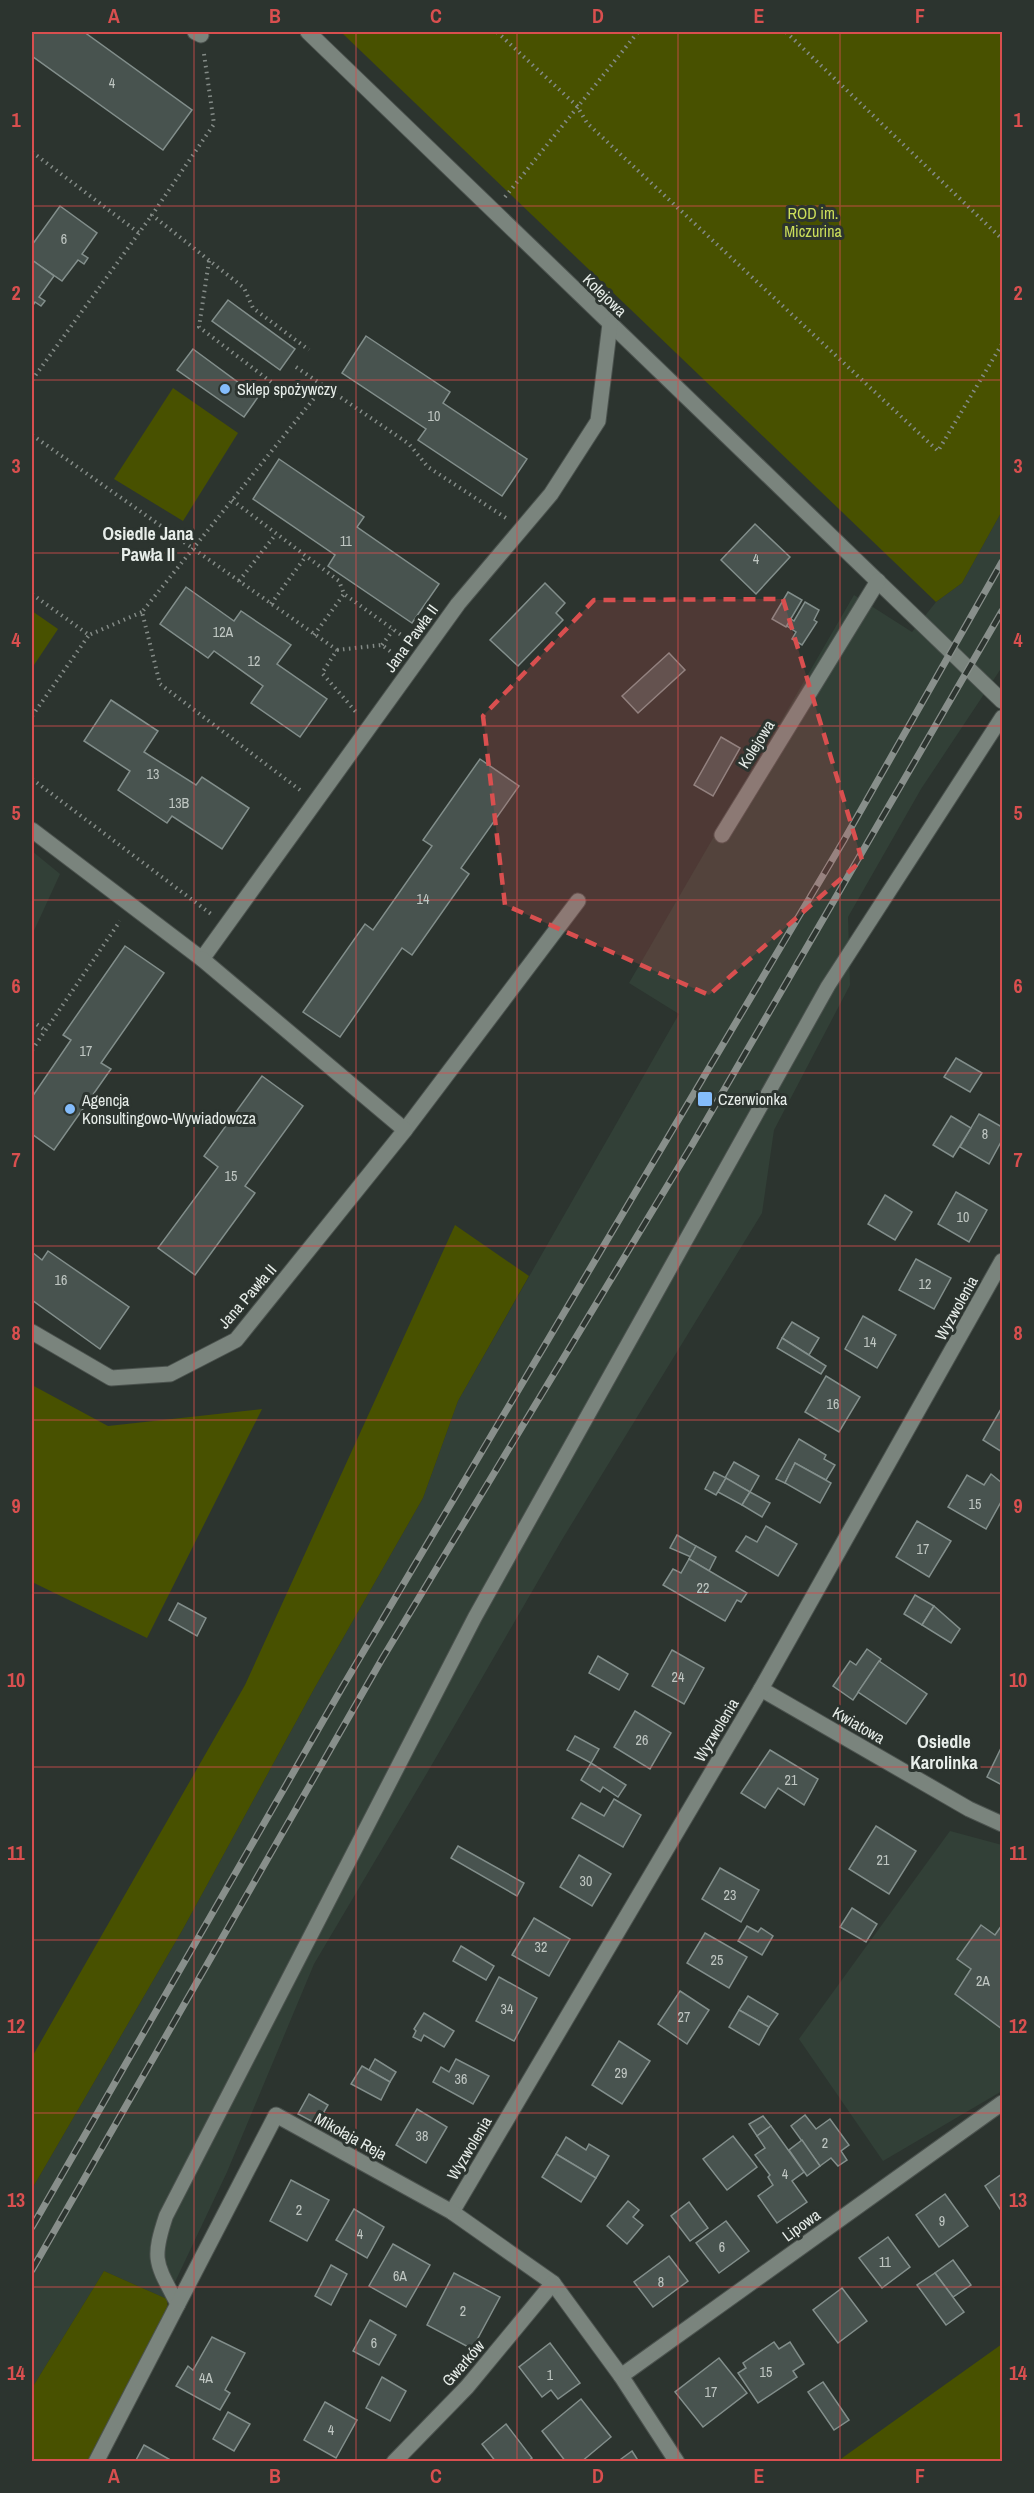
<svg xmlns="http://www.w3.org/2000/svg" width="1034" height="2493" font-family="'Archivo Narrow',sans-serif">
<style>
.built{fill:#324037}
.green{fill:#485100}
.building{fill:#48534f;stroke:#828e8b;stroke-width:1.5}
.lines{fill:none;stroke-linecap:round;stroke-linejoin:round}
.service-casing{stroke:#4b524e;stroke-width:16}
.minor-casing{stroke:#4b524e;stroke-width:17}
.path{stroke:#848b87;stroke-width:4;stroke-dasharray:1.5 4.5;stroke-linecap:butt}
.service{stroke:#7a847d;stroke-width:14}
.minor{stroke:#7a847d;stroke-width:15}
.rail-casing{stroke:#888f8b;stroke-width:7}
.rail{stroke:#2c342f;stroke-width:4.5;stroke-dasharray:14;stroke-linecap:butt}
.marked{fill:#d94f4f;fill-opacity:0.2;stroke:#d94f4f;stroke-width:4.5;stroke-dasharray:12 8;stroke-linejoin:round}
.grid{fill:none;stroke:#d94f4f;stroke-width:1.5;stroke-opacity:0.55}
.poi-dot{fill:#84bcfb;stroke:#2c342f;stroke-width:2}
.labels{text-anchor:middle;stroke-width:6;stroke-linejoin:round;paint-order:stroke}
.number-label{font-size:14px;fill:#bfc6c2}
.park-label{font-size:16px;fill:#ccdf5a;stroke:#2c342f}
.street-label{font-size:16px;fill:#e7ede9;stroke:#2c342f}
.poi-label{font-size:16px;fill:#e7ede9;stroke:#2c342f;text-anchor:start}
.neighbourhood-label{font-size:18px;font-weight:bold;fill:#e7ede9;stroke:#2c342f}
.neatline{fill:none;stroke:#d94f4f;stroke-width:2}
.grid-label{font-size:20px;text-anchor:middle;font-weight:bold;fill:#d94f4f}
</style>
<rect width="100%" height="100%" fill="#2c342f"/>
<g class="built">
<polygon points="1002,511 1002,667 921,789 848,917 850,985 774,1130 762,1213 563,1538 427,1773 314,1964 227,2172 167,2299 104,2271 32,2388 32,2189 183,1929 314,1689 423,1498 458,1401 679,1014 629,983 854,595 912,632 936,602 962,583"/>
<polygon points="32,851 60,874 32,935"/>
<polygon points="950,1831 1002,1845 1002,2091 883,2161 799,2039"/>
</g>
<g class="green">
<polygon points="341,32 1002,32 1002,511 962,583 936,602"/>
<polygon points="173,388 238,433 183,521 114,479"/>
<polygon points="32,611 58,629 32,668"/>
<polygon points="455,1225 529,1276 458,1401 423,1498 314,1689 183,1929 32,2189 32,2057 245,1685"/>
<polygon points="32,1385 108,1426 262,1409 147,1638 32,1582"/>
<polygon points="104,2271 167,2299 168,2309 89,2461 32,2461 32,2388"/>
<polygon points="1002,2344 1002,2461 838,2461"/>
</g>
<g class="building">
<polygon points="32,32 84,32 192,110 163,150 32,56"/>
<polygon points="60,206 97,233 82,254 88,258 84,264 78,260 62,281 32,260 32,245"/>
<polygon points="32,260 54,276 39,297 45,301 41,306 35,302 32,307"/>
<polygon points="228,300 295,349 280,370 212,321"/>
<polygon points="366,336 450,392 443,403 527,459 502,496 418,440 426,429 342,373"/>
<polygon points="193,349 258,397 244,417 177,370"/>
<polygon points="279,459 364,517 357,527 439,584 412,623 328,566 335,555 253,499"/>
<polygon points="755,524 790,557 756,594 721,560"/>
<polygon points="545,583 565,603 556,613 563,620 518,666 490,640"/>
<polygon points="186,587 234,621 241,611 291,645 277,664 327,699 300,737 251,703 263,686 214,651 208,658 160,624"/>
<polygon points="788,592 802,600 786,627 772,619"/>
<polygon points="805,602 819,610 814,620 817,622 802,645 792,639 796,632 787,626 791,619 794,621"/>
<polygon points="669,653 685,670 638,713 622,696"/>
<polygon points="111,700 158,731 144,752 196,785 202,777 249,808 222,849 172,816 167,823 118,790 130,771 84,741"/>
<polygon points="721,737 740,748 713,796 694,785"/>
<polygon points="480,759 519,786 461,868 469,874 412,955 402,948 340,1037 303,1012 365,924 373,930 432,846 423,840"/>
<polygon points="125,946 164,973 101,1063 111,1069 54,1150 32,1134 32,1097 71,1040 63,1035"/>
<polygon points="956,1058 982,1073 970,1092 944,1077"/>
<polygon points="262,1076 303,1106 245,1186 255,1193 195,1275 158,1248 218,1167 204,1156"/>
<polygon points="979,1114 1002,1127 1002,1140 989,1164 960,1147"/>
<polygon points="951,1116 971,1128 953,1157 933,1145"/>
<polygon points="956,1192 987,1210 969,1242 938,1224"/>
<polygon points="885,1195 912,1212 895,1240 868,1224"/>
<polygon points="48,1251 129,1307 100,1349 32,1300 32,1252 42,1260"/>
<polygon points="916,1259 951,1278 934,1309 899,1290"/>
<polygon points="863,1316 896,1335 877,1368 845,1349"/>
<polygon points="792,1322 819,1338 809,1355 782,1338"/>
<polygon points="782,1338 826,1366 821,1374 777,1348"/>
<polygon points="826,1376 860,1397 839,1432 805,1412"/>
<polygon points="1001,1409 1002,1410 1002,1452 983,1440"/>
<polygon points="799,1439 826,1455 824,1459 835,1465 826,1480 795,1463 785,1483 776,1479"/>
<polygon points="734,1462 759,1476 750,1492 725,1478"/>
<polygon points="795,1463 831,1483 820,1503 785,1483"/>
<polygon points="714,1472 726,1478 716,1495 705,1489"/>
<polygon points="991,1474 1002,1483 1002,1500 986,1529 948,1507 967,1475 984,1485"/>
<polygon points="726,1478 750,1492 742,1505 718,1492"/>
<polygon points="750,1492 770,1503 762,1517 742,1505"/>
<polygon points="917,1521 951,1541 929,1577 896,1557"/>
<polygon points="766,1526 797,1544 778,1576 736,1551 746,1536 757,1542"/>
<polygon points="677,1535 696,1546 691,1557 670,1548"/>
<polygon points="696,1546 716,1557 709,1571 689,1559"/>
<polygon points="689,1559 747,1593 741,1602 737,1600 725,1621 663,1585 673,1569 681,1573"/>
<polygon points="915,1595 934,1606 922,1625 904,1614"/>
<polygon points="178,1603 206,1618 197,1636 169,1620"/>
<polygon points="934,1606 960,1629 951,1643 922,1625"/>
<polygon points="867,1649 881,1659 853,1700 833,1686 850,1661 856,1665"/>
<polygon points="672,1650 704,1668 684,1704 652,1686"/>
<polygon points="598,1656 628,1674 619,1690 589,1673"/>
<polygon points="879,1661 927,1694 906,1724 858,1692"/>
<polygon points="635,1711 671,1733 650,1769 614,1747"/>
<polygon points="575,1736 599,1749 591,1763 567,1750"/>
<polygon points="1002,1746 1002,1785 987,1777"/>
<polygon points="770,1750 818,1779 804,1805 778,1788 765,1808 741,1793"/>
<polygon points="591,1763 626,1785 618,1797 603,1787 600,1792 581,1780"/>
<polygon points="614,1799 641,1815 623,1847 572,1818 581,1803 604,1816"/>
<polygon points="876,1826 916,1851 889,1894 849,1869"/>
<polygon points="458,1846 524,1883 517,1896 451,1858"/>
<polygon points="579,1855 611,1874 592,1906 560,1887"/>
<polygon points="720,1868 759,1890 741,1922 702,1899"/>
<polygon points="852,1908 877,1924 866,1942 840,1927"/>
<polygon points="534,1918 570,1939 549,1976 512,1955"/>
<polygon points="981,1925 995,1935 1002,1925 1002,2029 955,1994 971,1969 957,1959"/>
<polygon points="747,1926 758,1932 761,1928 773,1936 762,1955 738,1941"/>
<polygon points="705,1933 747,1957 729,1988 687,1963"/>
<polygon points="461,1946 494,1966 486,1980 453,1961"/>
<polygon points="499,1977 537,1998 514,2041 476,2021"/>
<polygon points="680,1991 709,2010 687,2044 658,2024"/>
<polygon points="748,1996 778,2014 769,2027 739,2010"/>
<polygon points="739,2010 769,2027 759,2045 729,2027"/>
<polygon points="424,2013 454,2031 444,2047 424,2035 421,2041 413,2037 416,2031 414,2029"/>
<polygon points="619,2041 650,2061 622,2104 592,2085"/>
<polygon points="375,2059 396,2072 390,2082 369,2070"/>
<polygon points="456,2059 489,2076 473,2104 433,2082 441,2067 449,2072"/>
<polygon points="362,2066 390,2082 381,2100 351,2084"/>
<polygon points="309,2094 328,2105 317,2124 298,2114"/>
<polygon points="417,2109 447,2127 426,2163 396,2145"/>
<polygon points="805,2115 816,2129 830,2119 849,2145 841,2151 847,2160 838,2166 831,2158 820,2166 791,2126"/>
<polygon points="763,2116 771,2126 757,2136 749,2124"/>
<polygon points="771,2126 804,2172 792,2181 807,2202 777,2223 758,2196 773,2185 768,2177 770,2175 755,2155 765,2148 757,2136"/>
<polygon points="733,2136 757,2167 727,2190 703,2159"/>
<polygon points="566,2137 586,2150 589,2144 609,2156 596,2178 556,2154"/>
<polygon points="802,2140 820,2166 807,2176 789,2150"/>
<polygon points="556,2154 596,2178 581,2202 542,2177"/>
<polygon points="1002,2174 1002,2212 985,2186"/>
<polygon points="291,2180 329,2200 307,2241 270,2221"/>
<polygon points="945,2194 968,2226 939,2247 916,2215"/>
<polygon points="628,2201 639,2210 633,2217 643,2225 627,2244 607,2226"/>
<polygon points="689,2202 708,2228 690,2241 671,2216"/>
<polygon points="354,2209 384,2227 367,2258 336,2240"/>
<polygon points="726,2221 749,2251 719,2273 696,2243"/>
<polygon points="888,2237 910,2267 882,2288 859,2258"/>
<polygon points="393,2244 430,2265 406,2307 369,2286"/>
<polygon points="669,2256 688,2281 653,2307 634,2282"/>
<polygon points="953,2260 971,2285 953,2297 935,2273"/>
<polygon points="331,2265 347,2274 331,2305 315,2296"/>
<polygon points="454,2273 500,2297 472,2349 427,2325"/>
<polygon points="935,2273 964,2312 946,2325 917,2285"/>
<polygon points="842,2288 867,2321 838,2343 813,2310"/>
<polygon points="370,2320 396,2335 379,2365 353,2351"/>
<polygon points="212,2337 245,2353 225,2390 230,2393 220,2410 176,2386 188,2366 193,2370"/>
<polygon points="774,2342 779,2349 790,2342 804,2364 793,2371 797,2377 758,2403 738,2373 746,2368 743,2363"/>
<polygon points="550,2343 580,2383 558,2399 551,2390 542,2397 519,2367"/>
<polygon points="719,2358 747,2393 703,2427 675,2392"/>
<polygon points="382,2377 406,2391 390,2421 366,2408"/>
<polygon points="823,2382 849,2420 834,2430 808,2392"/>
<polygon points="581,2399 611,2437 581,2462 566,2462 542,2431"/>
<polygon points="325,2402 357,2420 336,2458 304,2440"/>
<polygon points="228,2412 250,2424 234,2451 213,2439"/>
<polygon points="506,2424 532,2458 527,2462 496,2462 482,2444"/>
<polygon points="144,2445 174,2462 135,2462"/>
<polygon points="632,2451 639,2462 617,2462"/>
</g>
<g class="lines">
<g class="service-casing">
<path id="service" d="M178,2305C156,2263 151,2261 166,2216L475,1617L828,986L1002,717"/>
</g>
<g class="minor-casing">
<g id="minor">
<polyline points="195,32 201,35"/>
<polyline points="308,32 1002,701"/>
<polyline points="32,830 202,959 458,604 551,494 598,421 610,324"/>
<polyline points="722,835 878,581"/>
<polyline points="405,1130 578,901"/>
<polyline points="32,1332 111,1378 170,1374 236,1340 405,1130 202,959"/>
<polyline points="761,1689 969,1809 1002,1824"/>
<polyline points="452,2212 761,1689 1002,1261"/>
<polyline points="621,2376 1002,2103"/>
<polyline points="96,2462 276,2115 452,2212 553,2283 621,2376 677,2462"/>
<polyline points="394,2462 467,2387 553,2283"/>
</g>
</g>
<g class="path">
<polyline points="497,32 577,106 587,123 938,451 1002,344"/>
<polyline points="786,32 1002,239"/>
<polyline points="204,54 214,124 152,215 244,288 253,308 309,350"/>
<polyline points="32,152 139,233"/>
<polyline points="505,197 638,32"/>
<polyline points="209,261 199,327 279,388"/>
<polyline points="296,367 409,444 428,467 506,518"/>
<polyline points="32,380 152,215"/>
<polyline points="32,435 337,650 322,673 356,712"/>
<polyline points="232,500 339,581 344,594 408,640"/>
<polyline points="239,581 276,534"/>
<polyline points="32,594 89,635 142,612"/>
<polyline points="271,604 306,556"/>
<polyline points="314,635 344,594"/>
<polyline points="382,645 393,630"/>
<polyline points="337,650 382,645 395,655"/>
<polyline points="32,716 89,635"/>
<polyline points="32,779 211,914"/>
<polyline points="300,790 160,684 142,612 324,386"/>
<polyline points="32,1021 45,1030"/>
<polyline points="32,1050 120,921"/>
</g>
<use href="#service" class="service"/>
<use href="#minor" class="minor"/>
<g class="rail-casing">
<g id="rail">
<polyline points="32,2227 343,1686 844,840 1002,562"/>
<polyline points="32,2270 382,1659 692,1145 1002,611"/>
</g>
</g>
<use href="#rail" class="rail"/>
</g>
<path class="marked" d="M783,599L862,860L709,995L505,905L483,716L594,600Z"/>
<path class="grid" d="M194,32V2462M356,32V2462M517,32V2462M678,32V2462M840,32V2462M32,206H1002M32,380H1002M32,553H1002M32,726H1002M32,900H1002M32,1073H1002M32,1246H1002M32,1420H1002M32,1593H1002M32,1767H1002M32,1940H1002M32,2113H1002M32,2287H1002"/>
<g class="poi-dot">
<circle cx="225" cy="389" r="6"/>
<rect x="697" y="1091" width="16" height="16" rx="3"/>
<circle cx="70" cy="1109" r="6"/>
</g>
<g class="labels">
<g class="number-label">
<text x="112" y="88">4</text>
<text x="64" y="244">6</text>
<text x="434" y="421">10</text>
<text x="346" y="546">11</text>
<text x="756" y="564">4</text>
<text x="223" y="637">12A</text>
<text x="254" y="666">12</text>
<text x="153" y="779">13</text>
<text x="179" y="808">13B</text>
<text x="423" y="904">14</text>
<text x="86" y="1056">17</text>
<text x="985" y="1139">8</text>
<text x="231" y="1181">15</text>
<text x="963" y="1222">10</text>
<text x="61" y="1285">16</text>
<text x="925" y="1289">12</text>
<text x="870" y="1347">14</text>
<text x="833" y="1409">16</text>
<text x="975" y="1509">15</text>
<text x="923" y="1554">17</text>
<text x="703" y="1593">22</text>
<text x="678" y="1682">24</text>
<text x="642" y="1745">26</text>
<text x="791" y="1785">21</text>
<text x="883" y="1865">21</text>
<text x="586" y="1886">30</text>
<text x="730" y="1900">23</text>
<text x="541" y="1952">32</text>
<text x="717" y="1965">25</text>
<text x="983" y="1986">2A</text>
<text x="507" y="2014">34</text>
<text x="684" y="2022">27</text>
<text x="621" y="2078">29</text>
<text x="461" y="2084">36</text>
<text x="422" y="2141">38</text>
<text x="825" y="2148">2</text>
<text x="785" y="2179">4</text>
<text x="299" y="2215">2</text>
<text x="942" y="2226">9</text>
<text x="360" y="2239">4</text>
<text x="722" y="2252">6</text>
<text x="885" y="2267">11</text>
<text x="400" y="2281">6A</text>
<text x="661" y="2287">8</text>
<text x="463" y="2316">2</text>
<text x="374" y="2348">6</text>
<text x="766" y="2377">15</text>
<text x="550" y="2380">1</text>
<text x="206" y="2383">4A</text>
<text x="711" y="2397">17</text>
<text x="331" y="2435">4</text>
</g>
<g class="park-label">
<text x="813" y="219">ROD im.<tspan x="813" dy="18">Miczurina</tspan></text>
</g>
<g class="street-label">
<text transform="translate(605 295) rotate(44)" y="6">Kolejowa</text>
<text transform="translate(411 638) rotate(-54)" y="6">Jana Pawła II</text>
<text transform="translate(756 744) rotate(-58)" y="6">Kolejowa</text>
<text transform="translate(247 1296) rotate(-49)" y="6">Jana Pawła II</text>
<text transform="translate(956 1308) rotate(-61)" y="6">Wyzwolenia</text>
<text transform="translate(859 1725) rotate(30)" y="6">Kwiatowa</text>
<text transform="translate(716 1730) rotate(-59)" y="6">Wyzwolenia</text>
<text transform="translate(351 2136) rotate(29)" y="6">Mikołaja Reja</text>
<text transform="translate(469 2148) rotate(-59)" y="6">Wyzwolenia</text>
<text transform="translate(801 2225) rotate(-36)" y="6">Lipowa</text>
<text transform="translate(463 2363) rotate(-49)" y="6">Gwarków</text>
</g>
<g class="poi-label">
<text x="237" y="395">Sklep spożywczy</text>
<text x="718" y="1105">Czerwionka</text>
<text x="82" y="1106">Agencja<tspan x="82" dy="18">Konsultingowo-Wywiadowcza</tspan></text>
</g>
<g class="neighbourhood-label">
<text x="148" y="540">Osiedle Jana<tspan x="148" dy="21">Pawła II</tspan></text>
<text x="944" y="1748">Osiedle<tspan x="944" dy="21">Karolinka</tspan></text>
</g>
</g>
<rect width="1034" height="2493" fill="none" stroke="#2c342f" stroke-width="66"/>
<rect x="33" y="33" width="968" height="2427" class="neatline"/>
<g class="grid-label">
<text x="114" y="23">A</text>
<text x="275" y="23">B</text>
<text x="436" y="23">C</text>
<text x="598" y="23">D</text>
<text x="759" y="23">E</text>
<text x="920" y="23">F</text>
<text x="16" y="127">1</text>
<text x="1018" y="127">1</text>
<text x="16" y="300">2</text>
<text x="1018" y="300">2</text>
<text x="16" y="473">3</text>
<text x="1018" y="473">3</text>
<text x="16" y="647">4</text>
<text x="1018" y="647">4</text>
<text x="16" y="820">5</text>
<text x="1018" y="820">5</text>
<text x="16" y="993">6</text>
<text x="1018" y="993">6</text>
<text x="16" y="1167">7</text>
<text x="1018" y="1167">7</text>
<text x="16" y="1340">8</text>
<text x="1018" y="1340">8</text>
<text x="16" y="1513">9</text>
<text x="1018" y="1513">9</text>
<text x="16" y="1687">10</text>
<text x="1018" y="1687">10</text>
<text x="16" y="1860">11</text>
<text x="1018" y="1860">11</text>
<text x="16" y="2033">12</text>
<text x="1018" y="2033">12</text>
<text x="16" y="2207">13</text>
<text x="1018" y="2207">13</text>
<text x="16" y="2380">14</text>
<text x="1018" y="2380">14</text>
<text x="114" y="2483">A</text>
<text x="275" y="2483">B</text>
<text x="436" y="2483">C</text>
<text x="598" y="2483">D</text>
<text x="759" y="2483">E</text>
<text x="920" y="2483">F</text>
</g>
</svg>
